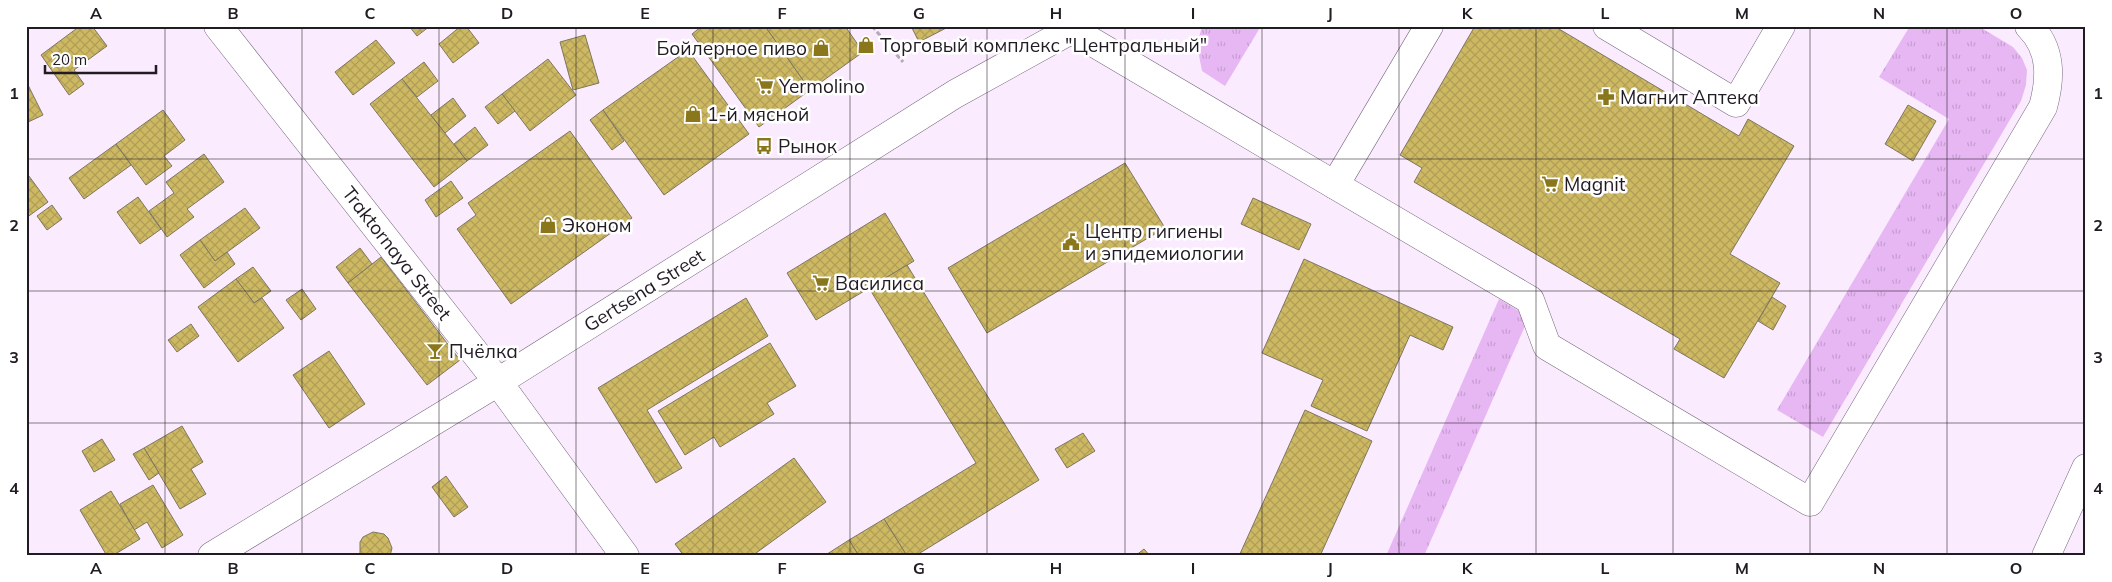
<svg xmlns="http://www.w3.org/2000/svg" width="2112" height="582" font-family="Mulish,sans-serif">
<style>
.grass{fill:url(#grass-tufts)}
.building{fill:url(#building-cross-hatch);stroke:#7d775f}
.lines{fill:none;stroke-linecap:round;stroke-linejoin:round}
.minor-casing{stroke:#78697d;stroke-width:29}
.path{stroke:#b5a9b8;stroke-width:3;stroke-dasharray:5 2.5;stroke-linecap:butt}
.minor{stroke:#fff;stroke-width:28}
.grid{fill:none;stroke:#211b23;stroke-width:1;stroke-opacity:0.55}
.labels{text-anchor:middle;stroke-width:5;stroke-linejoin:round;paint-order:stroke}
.poi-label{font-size:19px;fill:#211b23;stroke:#fff;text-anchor:start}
.street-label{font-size:19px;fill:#211b23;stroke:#fff}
.neatline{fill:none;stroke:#211b23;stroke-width:2}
.grid-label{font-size:16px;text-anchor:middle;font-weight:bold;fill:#211b23}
</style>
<defs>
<pattern id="grass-tufts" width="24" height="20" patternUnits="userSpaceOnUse" patternTransform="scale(1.25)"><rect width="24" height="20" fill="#e7b7f4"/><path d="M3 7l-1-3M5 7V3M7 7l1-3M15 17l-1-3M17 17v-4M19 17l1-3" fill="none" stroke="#c69dd1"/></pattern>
<pattern id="building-cross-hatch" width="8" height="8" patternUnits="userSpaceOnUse" patternTransform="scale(1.25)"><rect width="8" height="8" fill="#ceb963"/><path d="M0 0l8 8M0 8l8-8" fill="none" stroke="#b19e56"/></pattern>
</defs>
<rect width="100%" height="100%" fill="#faecfe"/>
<g class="grass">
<polygon points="1202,26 1261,26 1225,86 1202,71 1197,45"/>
<polygon points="1910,26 1978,26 2013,47 2022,58 2027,70 2026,85 2021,101 1823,437 1777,410 1949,119 1879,77"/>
<polygon points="1499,299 1529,317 1424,556 1386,556"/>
</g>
<g class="building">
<polygon points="80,26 92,26 107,46 74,70 84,84 69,95 41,55"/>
<polygon points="409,26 430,26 417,36"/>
<polygon points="461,26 466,26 479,43 453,63 439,44"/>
<polygon points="702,26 765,26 810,90 759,127 692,34"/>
<polygon points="765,26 845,26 863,52 810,90"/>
<polygon points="911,26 950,26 919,42"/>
<polygon points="1475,26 1554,26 1739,136 1748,119 1794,146 1730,254 1780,283 1724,378 1674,349 1680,339 1414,182 1422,168 1400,155"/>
<polygon points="585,35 599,83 573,90 560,42"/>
<polygon points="376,40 395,63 353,95 335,72"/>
<polygon points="688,50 749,134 664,195 603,110"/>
<polygon points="548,59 576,95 530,131 502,94"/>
<polygon points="424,62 438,81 417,97 402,79"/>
<polygon points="402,79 467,161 434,187 370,104"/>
<polygon points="26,81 43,115 26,123"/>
<polygon points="502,94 515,111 498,124 485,107"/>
<polygon points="453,98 466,116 445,133 431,115"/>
<polygon points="1908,105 1936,121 1913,161 1885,144"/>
<polygon points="163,110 185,140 164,156 172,166 146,185 116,144"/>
<polygon points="603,110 624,141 612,150 590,120"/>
<polygon points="475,127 488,145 467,161 454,144"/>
<polygon points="570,131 632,218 511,304 457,229 476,215 468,203"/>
<polygon points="116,144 131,165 84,199 69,178"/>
<polygon points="204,154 224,182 187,209 194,217 167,237 149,211 174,193 166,182"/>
<polygon points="1125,163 1165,228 987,333 948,268"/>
<polygon points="26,172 48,202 26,218"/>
<polygon points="451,181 463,198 436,217 425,200"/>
<polygon points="138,197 161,229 140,244 117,212"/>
<polygon points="1253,198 1311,224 1299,250 1241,224"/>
<polygon points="52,205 62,219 47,230 37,216"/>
<polygon points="245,208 260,228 215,261 200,240"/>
<polygon points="885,213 914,261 816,320 787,273"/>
<polygon points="200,240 215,261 227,252 235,264 204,288 180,255"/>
<polygon points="360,248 372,264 348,283 336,267"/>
<polygon points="381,257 460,360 427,385 348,283"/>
<polygon points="1304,259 1453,327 1443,350 1410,335 1367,431 1311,406 1323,380 1262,353"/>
<polygon points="907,265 1039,480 915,556 907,556 884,519 976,463 869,288"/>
<polygon points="253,267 271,291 254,303 236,279"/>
<polygon points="236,279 254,303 262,298 284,328 238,362 198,307"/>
<polygon points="302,289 316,309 301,320 286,300"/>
<polygon points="1772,297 1786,306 1773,330 1758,321"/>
<polygon points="746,298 768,336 647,410 682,468 656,483 598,388"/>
<polygon points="191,324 199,336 177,352 168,340"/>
<polygon points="770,343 796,386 767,403 774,414 720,447 714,437 685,455 658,411"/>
<polygon points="329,351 365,404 329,428 293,375"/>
<polygon points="1305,410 1372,441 1320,556 1239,556"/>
<polygon points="182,426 203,462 191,469 206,494 180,509 144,448"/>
<polygon points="1083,433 1095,451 1067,468 1055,449"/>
<polygon points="102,439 115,460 94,472 82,451"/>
<polygon points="144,448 159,473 149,480 133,454"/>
<polygon points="794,458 826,502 752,556 684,556 675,544"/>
<polygon points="446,476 468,507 454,517 432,487"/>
<polygon points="153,485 183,535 162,548 147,522 134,530 120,504"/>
<polygon points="111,491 140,539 112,556 107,556 80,510"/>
<polygon points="884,519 907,556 859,556 849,540"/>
<polygon points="373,532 384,534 388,538 392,548 390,556 360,556 360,542 363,537"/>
<polygon points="849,540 859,556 824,556"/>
<polygon points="1144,549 1150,556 1135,556"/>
</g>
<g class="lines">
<g class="minor-casing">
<g id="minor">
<polyline points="218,26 498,382 625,556"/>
<polyline points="1607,26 1736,103 1781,26"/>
<path d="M1072,30L1530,300L1547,346L1810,502L2043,107C2051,78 2052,49 2029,26"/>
<polyline points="1335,185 1429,26"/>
<polyline points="212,556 498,382 955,94 1078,26"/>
<polyline points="2046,556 2086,468"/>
</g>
</g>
<polyline class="path" points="872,26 903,62"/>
<use href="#minor" class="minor"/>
</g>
<path class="grid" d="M165,26V556M302,26V556M439,26V556M576,26V556M713,26V556M850,26V556M987,26V556M1125,26V556M1262,26V556M1399,26V556M1536,26V556M1673,26V556M1810,26V556M1947,26V556M26,159H2086M26,291H2086M26,423H2086"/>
<defs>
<g id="shop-bare" transform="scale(1.35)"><path d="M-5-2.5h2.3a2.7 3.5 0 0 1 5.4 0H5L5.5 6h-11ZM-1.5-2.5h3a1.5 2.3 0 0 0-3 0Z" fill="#8b771b" stroke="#fff" stroke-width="2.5" paint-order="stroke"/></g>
<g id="supermarket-bare" transform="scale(1.35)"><path d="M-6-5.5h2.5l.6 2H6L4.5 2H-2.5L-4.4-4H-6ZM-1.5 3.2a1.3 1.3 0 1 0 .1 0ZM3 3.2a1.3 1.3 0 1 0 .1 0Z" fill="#8b771b" stroke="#fff" stroke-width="2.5" paint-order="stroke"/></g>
<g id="pharmacy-bare" transform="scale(1.35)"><path d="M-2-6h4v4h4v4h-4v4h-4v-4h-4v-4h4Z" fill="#8b771b" stroke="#fff" stroke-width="2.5" paint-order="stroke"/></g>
<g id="bus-bare" transform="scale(1.35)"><path d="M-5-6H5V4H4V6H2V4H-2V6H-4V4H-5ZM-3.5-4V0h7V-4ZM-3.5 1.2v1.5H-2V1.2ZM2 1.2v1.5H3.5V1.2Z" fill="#8b771b" stroke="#fff" stroke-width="2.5" paint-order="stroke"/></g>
<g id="civic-bare" transform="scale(1.35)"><path d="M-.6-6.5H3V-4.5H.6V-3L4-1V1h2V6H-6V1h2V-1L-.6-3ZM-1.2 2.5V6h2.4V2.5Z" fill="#8b771b" stroke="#fff" stroke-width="2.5" paint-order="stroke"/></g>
<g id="bar-bare" transform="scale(1.35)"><path d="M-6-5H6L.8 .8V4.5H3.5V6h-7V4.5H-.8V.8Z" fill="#8b771b" stroke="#fff" stroke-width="2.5" paint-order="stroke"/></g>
</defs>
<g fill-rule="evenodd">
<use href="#shop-bare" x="866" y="45"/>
<use href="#shop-bare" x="821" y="48"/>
<use href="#supermarket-bare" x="765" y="86"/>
<use href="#pharmacy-bare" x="1606" y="97"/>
<use href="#shop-bare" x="693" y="114"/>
<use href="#bus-bare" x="764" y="146"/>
<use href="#supermarket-bare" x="1550" y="184"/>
<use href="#shop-bare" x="548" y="225"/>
<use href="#civic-bare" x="1071" y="242"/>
<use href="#supermarket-bare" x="821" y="283"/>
<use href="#bar-bare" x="435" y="351"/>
</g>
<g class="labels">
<g class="poi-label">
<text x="880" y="52">Торговый комплекс "Центральный"</text>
<text x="807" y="55" text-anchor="end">Бойлерное пиво</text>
<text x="779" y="93">Yermolino</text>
<text x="1620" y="104">Магнит Аптека</text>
<text x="707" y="121">1-й мясной</text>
<text x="778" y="153">Рынок</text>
<text x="1564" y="191">Magnit</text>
<text x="562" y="232">Эконом</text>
<text x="1085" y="238">Центр гигиены<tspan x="1085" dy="22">и эпидемиологии</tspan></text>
<text x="835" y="290">Василиса</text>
<text x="449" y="358">Пчёлка</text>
</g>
<g class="street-label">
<text transform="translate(397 253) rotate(52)" y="7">Traktornaya Street</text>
<text transform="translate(644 290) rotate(-32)" y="7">Gertsena Street</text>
</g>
</g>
<rect width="2112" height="582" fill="none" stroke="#ffffff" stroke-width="55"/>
<path d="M45 65v8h111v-8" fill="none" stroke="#211b23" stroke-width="2.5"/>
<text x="52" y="65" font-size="15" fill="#211b23" stroke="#ffffff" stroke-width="4" paint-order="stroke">20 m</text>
<rect x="28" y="28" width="2056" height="526" class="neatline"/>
<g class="grid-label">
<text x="96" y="19">A</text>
<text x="233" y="19">B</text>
<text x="370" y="19">C</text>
<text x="507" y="19">D</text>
<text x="645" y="19">E</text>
<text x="782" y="19">F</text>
<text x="919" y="19">G</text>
<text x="1056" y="19">H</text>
<text x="1193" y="19">I</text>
<text x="1330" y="19">J</text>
<text x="1467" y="19">K</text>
<text x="1605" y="19">L</text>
<text x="1742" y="19">M</text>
<text x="1879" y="19">N</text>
<text x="2016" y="19">O</text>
<text x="14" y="99">1</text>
<text x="2098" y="99">1</text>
<text x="14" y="231">2</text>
<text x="2098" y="231">2</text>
<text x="14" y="363">3</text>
<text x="2098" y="363">3</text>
<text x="14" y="494">4</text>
<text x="2098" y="494">4</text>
<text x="96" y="574">A</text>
<text x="233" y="574">B</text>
<text x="370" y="574">C</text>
<text x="507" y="574">D</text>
<text x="645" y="574">E</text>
<text x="782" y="574">F</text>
<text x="919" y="574">G</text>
<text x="1056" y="574">H</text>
<text x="1193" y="574">I</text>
<text x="1330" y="574">J</text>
<text x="1467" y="574">K</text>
<text x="1605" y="574">L</text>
<text x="1742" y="574">M</text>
<text x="1879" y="574">N</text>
<text x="2016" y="574">O</text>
</g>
</svg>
